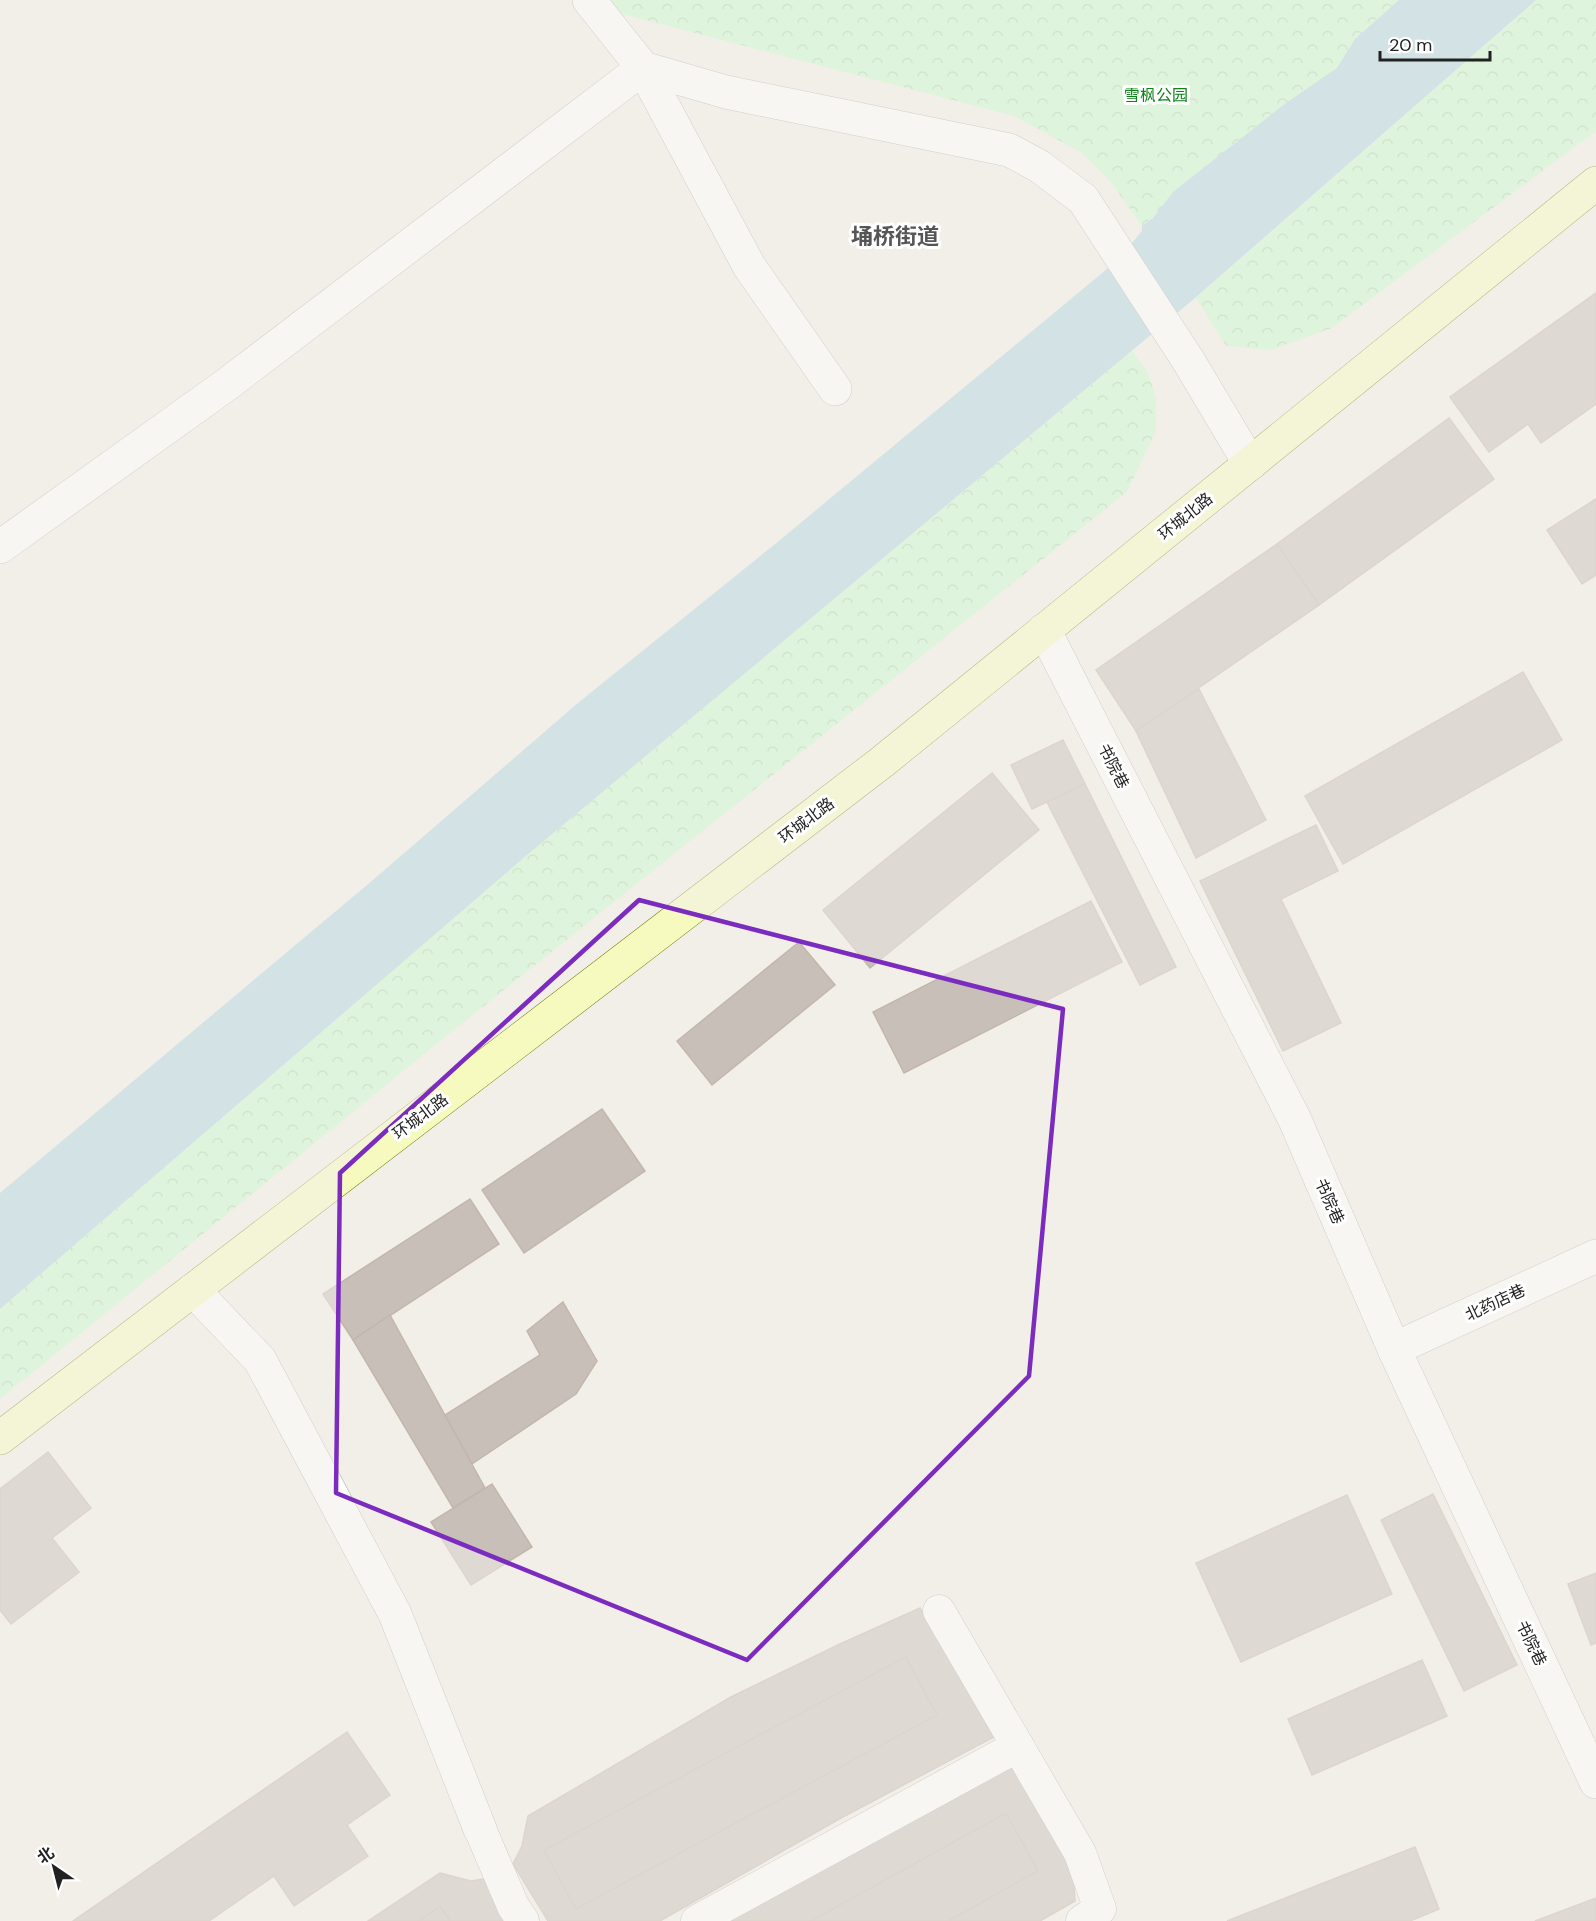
<svg xmlns="http://www.w3.org/2000/svg" width="1596" height="1921" font-family="'DM Sans','Noto Sans SC',sans-serif">
<style>
.park{fill:url(#park-crowns)}
.water{fill:#aad3df}
.building{fill:#c7bfb8;stroke:#c4b6ab;stroke-width:1.5}
.lines{fill:none;stroke-linecap:round;stroke-linejoin:round}
.pedestrian-casing{stroke:#a9a9a9;stroke-width:33}
.minor-casing{stroke:#a9a9a9;stroke-width:34}
.secondary-casing{stroke:#707d05;stroke-width:34}
.pedestrian{stroke:#fff;stroke-width:32}
.minor{stroke:#fff;stroke-width:33}
.secondary{stroke:#f7fabf;stroke-width:33}
.marked{fill:none;stroke:#7b2cbf;stroke-width:4.5;stroke-linejoin:round}
.labels{text-anchor:middle;stroke-width:6;stroke-linejoin:round;paint-order:stroke}
.park-label{font-size:16px;fill:#0c8416;stroke:#fff}
.street-label{font-size:16px;fill:#222;stroke:#fff}
.district-label{font-size:22px;font-weight:bold;fill:#555;stroke:#fff}
</style>
<defs>
<pattern id="park-crowns" width="20" height="18" patternUnits="userSpaceOnUse" patternTransform="scale(1.5)"><rect width="20" height="18" fill="#c8facc"/><path d="M2 6a3 3 0 1 1 6 0M12 15a3 3 0 1 1 6 0" fill="none" stroke="#acd6af"/></pattern>
</defs>
<rect width="100%" height="100%" fill="#f2efe9"/>
<g class="park">
<polygon points="596,0 1399,0 1355,39 1330,80 1142,226 1110,181 1082,153 1014,116 603,9"/>
<polygon points="1536,0 1596,0 1596,131 1332,328 1271,350 1226,346 1196,298"/>
<polygon points="1132,351 1148,373 1156,398 1156,431 1127,492 455,1029 0,1399 0,1309 527,855"/>
</g>
<polygon class="water" points="1399,0 1536,0 1195,298 527,855 0,1309 0,1193 373,880 578,703 780,540 1119,259 1142,231 1142,226 1153,218 1173,192 1286,103 1337,68 1355,39"/>
<g class="building">
<polygon points="1596,293 1596,404 1541,443 1528,424 1489,452 1450,397"/>
<polygon points="1449,418 1494,479 1319,605 1277,544"/>
<polygon points="1596,499 1596,575 1582,584 1547,530"/>
<polygon points="1277,544 1319,605 1136,731 1096,670"/>
<polygon points="1523,672 1562,740 1343,864 1305,796"/>
<polygon points="1199,689 1266,820 1196,858 1136,731"/>
<polygon points="1063,740 1085,784 1032,809 1011,765"/>
<polygon points="992,773 1039,830 870,968 823,910"/>
<polygon points="1085,784 1176,967 1140,985 1047,802"/>
<polygon points="1316,825 1338,871 1281,899 1341,1023 1283,1051 1200,881"/>
<polygon points="1091,901 1122,962 904,1073 873,1012"/>
<polygon points="799,942 835,985 712,1085 677,1041"/>
<polygon points="602,1109 645,1171 524,1253 482,1190"/>
<polygon points="470,1199 499,1244 353,1340 323,1294"/>
<polygon points="563,1302 597,1361 576,1394 472,1464 445,1415 540,1355 527,1331"/>
<polygon points="390,1315 485,1488 453,1508 353,1340"/>
<polygon points="48,1452 91,1508 52,1538 79,1572 11,1624 0,1610 0,1489"/>
<polygon points="492,1484 532,1547 471,1585 431,1522"/>
<polygon points="1433,1494 1517,1665 1464,1691 1381,1520"/>
<polygon points="1347,1495 1392,1594 1241,1662 1196,1563"/>
<polygon points="1596,1573 1596,1643 1591,1645 1568,1584"/>
<polygon points="920,1608 994,1737 841,1818 660,1921 548,1921 513,1864 522,1846 528,1816 731,1697 840,1644"/>
<polygon points="906,1657 937,1715 576,1909 544,1850"/>
<polygon points="1422,1660 1447,1716 1312,1775 1288,1719"/>
<polygon points="347,1732 390,1795 347,1825 368,1856 294,1906 274,1876 209,1921 73,1921"/>
<polygon points="1013,1763 1072,1857 1075,1901 1040,1921 717,1921"/>
<polygon points="1006,1813 1038,1871 948,1921 811,1921"/>
<polygon points="1415,1847 1439,1909 1410,1921 1227,1921"/>
<polygon points="440,1873 471,1881 489,1878 512,1921 368,1921"/>
<polygon points="1596,1898 1596,1921 1535,1921"/>
<polygon points="440,1906 450,1921 419,1921"/>
</g>
<g class="lines">
<g class="pedestrian-casing">
<g id="pedestrian">
<polyline points="939,1611 1080,1853 1100,1909 1082,1921"/>
<polyline points="480,1829 513,1906 523,1921"/>
<polyline points="697,1921 1018,1746"/>
</g>
</g>
<g class="minor-casing">
<g id="minor">
<polyline points="589,0 643,68 726,92 1009,150 1039,166 1083,199 1188,360 1250,464"/>
<polyline points="0,547 226,385 643,68 749,266 835,389"/>
<polyline points="1044,630 1295,1120 1394,1349 1596,1782"/>
<polyline points="193,1290 260,1360 395,1614 480,1829"/>
<polyline points="1394,1349 1596,1256"/>
</g>
</g>
<g class="secondary-casing">
<polyline id="secondary" points="0,1438 882,762 1596,183"/>
</g>
<use href="#pedestrian" class="pedestrian"/>
<use href="#minor" class="minor"/>
<use href="#secondary" class="secondary"/>
</g>
<path d="M0 0H1596V1921H0ZM639,900L1063,1009L1029,1376L747,1660L336,1493L340,1173Z" fill="#f2efe9" fill-opacity=".55" fill-rule="evenodd"/>
<path class="marked" d="M639,900L1063,1009L1029,1376L747,1660L336,1493L340,1173Z"/>
<g class="labels">
<g class="park-label">
<text x="1156" y="101">雪枫公园</text>
</g>
<g class="street-label">
<text transform="translate(1185 516) rotate(-39)" y="6">环城北路</text>
<text transform="translate(1114 766) rotate(63)" y="6">书院巷</text>
<text transform="translate(806 820) rotate(-37)" y="6">环城北路</text>
<text transform="translate(420 1116) rotate(-37)" y="6">环城北路</text>
<text transform="translate(1330 1201) rotate(66)" y="6">书院巷</text>
<text transform="translate(1495 1302) rotate(-25)" y="6">北药店巷</text>
<text transform="translate(1532 1643) rotate(64)" y="6">书院巷</text>
</g>
<g class="district-label">
<text x="895" y="244">埇桥街道</text>
</g>
</g>
<g transform="translate(54 1867) rotate(325)" stroke="#ffffff" stroke-width="4.5" paint-order="stroke">
<path d="M0-4.5L10 22L0 15L-10 22Z" fill="#222222"/>
<text y="-9" font-size="16" font-weight="bold" text-anchor="middle" fill="#222222">北</text>
</g>
<path d="M1380 51v9h110v-9" fill="none" stroke="#222222" stroke-width="3"/>
<text x="1389" y="51" font-size="18" fill="#222222" stroke="#ffffff" stroke-width="4.5" paint-order="stroke">20 m</text>
</svg>
